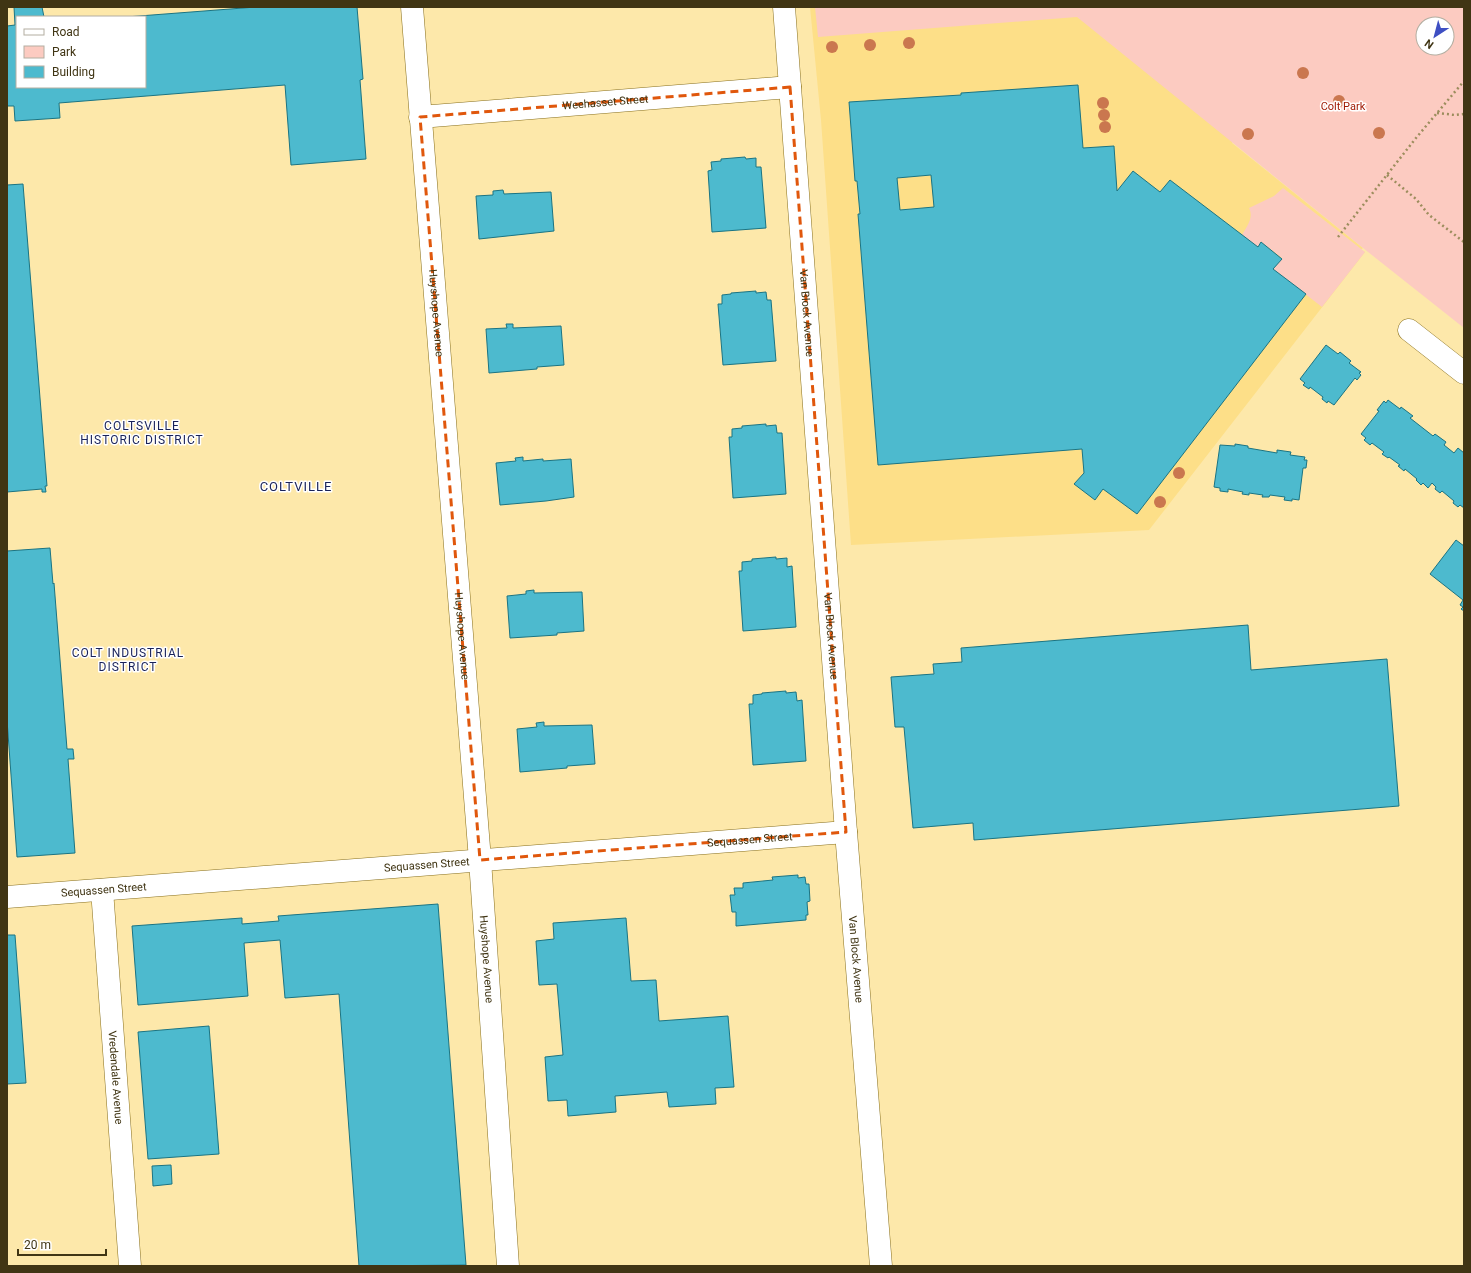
<svg xmlns="http://www.w3.org/2000/svg" width="1471" height="1273" font-family="Roboto,sans-serif">
<style>
.built{fill:#fddf88}
.green{fill:#fccbc1;fill-rule:evenodd}
.building{fill:#4dbace;stroke:#1b7483;fill-rule:evenodd}
.lines{fill:none;stroke-linecap:round;stroke-linejoin:round}
.minor-casing{stroke:#89701d;stroke-width:23}
.path{stroke:#9c8d5d;stroke-width:2.5;stroke-dasharray:2 3;stroke-linecap:butt}
.minor{stroke:#fff;stroke-width:22}
.tree{fill:#ca774f}
.marked{fill:none;stroke:#e0570c;stroke-width:3;stroke-dasharray:8 5;stroke-linejoin:round}
.labels{text-anchor:middle;stroke-width:3;stroke-linejoin:round;paint-order:stroke}
.street-label{font-size:11px;fill:#403514;stroke:#fff}
.park-label{font-size:11px;fill:#a01b05;stroke:#fff}
.neighbourhood-label{font-size:12px;letter-spacing:1px;fill:#192259;stroke:#fff}
.quarter-label{font-size:13px;letter-spacing:1px;fill:#192259;stroke:#fff}
</style>
<rect width="100%" height="100%" fill="#fde8aa"/>
<polygon class="built" points="810,7 1248,7 1232,143 1363,248 1361,250 1365,252 1149,530 851,545 821,120"/>
<g class="green">
<path d="M815,7H1464V328L1363,248L1077,17L818,37ZM1423,24H1447V48H1423Z"/>
<path d="M1283,188L1365,252L1322,307L1273,269L1282,258L1261,242L1258,247L1242,235C1247,226 1254,218 1249,208L1274,196Z"/>
</g>
<g class="building">
<polygon points="14,7 42,7 44,17 17,17 17,87 145,87 145,17 126,17 256,7 357,7 363,79 360,80 366,159 291,165 285,85 59,103 60,118 15,121 14,106 7,106 7,26 15,25"/>
<path d="M1078,85L1083,148L1114,146L1117,191L1133,171L1160,192L1170,180L1258,247L1261,242L1282,259L1273,269L1306,294L1137,514L1103,489L1095,500L1074,484L1084,473L1082,449L878,465L858,214H860L857,181H855L849,102L961,95V93ZM931,175L934,207L900,210L897,178Z"/>
<polygon points="745,157 746,159 756,158 756,167 761,167 766,228 712,232 708,171 712,170 711,162 721,161 721,159"/>
<polygon points="23,184 47,486 45,486 46,492 42,492 42,489 7,492 7,185"/>
<polygon points="503,190 504,194 551,192 554,231 479,239 476,196 493,195 493,191"/>
<polygon points="756,291 756,293 766,292 767,300 771,300 776,361 723,365 718,304 722,304 722,295 731,294 731,293"/>
<polygon points="506,324 513,324 513,328 561,326 564,365 537,367 537,369 489,373 486,329 507,328"/>
<polygon points="1326,345 1338,354 1340,352 1351,361 1349,363 1361,372 1359,373 1361,375 1357,380 1355,378 1334,405 1328,401 1327,403 1322,399 1323,397 1310,387 1309,389 1303,385 1305,383 1300,379"/>
<polygon points="1388,400 1400,409 1401,407 1413,416 1410,418 1433,436 1435,434 1446,442 1444,445 1454,453 1458,448 1464,453 1464,508 1460,505 1458,507 1453,503 1454,501 1442,491 1440,493 1435,489 1436,487 1432,483 1428,488 1423,483 1421,485 1416,480 1417,479 1405,469 1404,471 1398,466 1400,465 1389,457 1388,458 1382,454 1384,452 1372,443 1370,445 1364,440 1366,438 1361,434 1379,411 1377,410 1384,401 1386,403"/>
<polygon points="766,424 766,426 776,425 777,433 782,433 786,494 733,498 729,437 732,437 732,429 742,428 742,426"/>
<polygon points="1235,444 1248,446 1248,448 1277,453 1277,450 1291,452 1290,455 1305,457 1304,460 1307,460 1306,468 1303,468 1299,500 1292,499 1292,501 1284,500 1285,497 1270,495 1269,497 1262,497 1263,495 1249,493 1249,495 1242,494 1243,492 1228,489 1228,492 1220,491 1220,488 1214,487 1220,445 1235,446"/>
<polygon points="523,457 523,461 543,459 543,461 571,459 574,497 546,501 500,505 496,463 516,461 515,458"/>
<polygon points="1456,540 1464,546 1464,611 1461,609 1463,607 1460,605 1463,600 1430,574"/>
<polygon points="50,548 53,584 54,583 67,749 73,749 74,759 68,759 75,853 17,857 7,720 7,551"/>
<polygon points="776,557 776,559 787,558 787,567 792,566 796,627 743,631 739,571 742,571 742,562 752,561 752,559"/>
<polygon points="534,590 534,593 582,592 584,631 557,633 557,635 510,638 507,596 526,594 526,591"/>
<polygon points="1248,625 1251,670 1387,659 1399,806 974,840 973,823 913,828 904,727 895,727 891,677 934,674 933,664 962,662 961,648"/>
<polygon points="786,691 786,693 796,692 797,701 802,700 806,761 753,765 749,704 753,704 753,695 762,694 762,693"/>
<polygon points="544,722 544,726 592,725 595,764 567,766 567,768 520,772 517,729 537,727 536,723"/>
<polygon points="798,875 798,878 805,877 806,884 809,884 810,901 807,902 808,915 806,915 806,920 736,926 736,912 732,912 730,895 735,895 734,888 743,888 743,883 773,880 772,877"/>
<polygon points="438,904 466,1265 359,1266 339,994 285,998 280,940 244,943 248,996 138,1005 132,926 242,918 242,924 279,921 278,916"/>
<polygon points="626,918 631,981 656,980 659,1021 728,1016 734,1087 715,1088 716,1104 669,1107 667,1092 615,1096 616,1112 568,1116 567,1100 548,1101 545,1057 563,1055 557,984 539,985 536,941 554,939 553,923"/>
<polygon points="7,935 15,935 26,1083 7,1084"/>
<polygon points="209,1026 219,1154 148,1159 138,1032"/>
<polygon points="171,1165 172,1184 153,1186 152,1166"/>
</g>
<g class="lines">
<g class="minor-casing">
<g id="minor">
<path id="s1" d="M412,7L480,860L508,1266"/>
<path id="s2" d="M784,7L846,832L881,1266"/>
<path id="s3" d="M420,117L790,87"/>
<polyline points="1409,330 1464,373"/>
<path id="s4" d="M102,890L130,1266"/>
<path id="s5" d="M7,897L846,832"/>
</g>
</g>
<g class="path">
<polyline points="1437,113 1455,115 1464,114"/>
<polyline points="1387,175 1416,199 1429,215 1464,242"/>
<polyline points="1338,237 1416,138 1464,81"/>
</g>
<use href="#minor" class="minor"/>
</g>
<g class="tree">
<circle cx="909" cy="43" r="6"/>
<circle cx="870" cy="45" r="6"/>
<circle cx="832" cy="47" r="6"/>
<circle cx="1303" cy="73" r="6"/>
<circle cx="1339" cy="101" r="6"/>
<circle cx="1103" cy="103" r="6"/>
<circle cx="1104" cy="115" r="6"/>
<circle cx="1105" cy="127" r="6"/>
<circle cx="1379" cy="133" r="6"/>
<circle cx="1248" cy="134" r="6"/>
<circle cx="1179" cy="473" r="6"/>
<circle cx="1160" cy="502" r="6"/>
</g>
<path class="marked" d="M790,87L846,832L480,860L420,117Z"/>
<g class="labels">
<g class="street-label">
<text dy="4" stroke="none"><textPath href="#s3" startOffset="186">Weehasset Street</textPath></text>
<text dy="4" stroke="none"><textPath href="#s1" startOffset="307">Huyshope Avenue</textPath></text>
<text dy="4" stroke="none"><textPath href="#s2" startOffset="307">Van Block Avenue</textPath></text>
<text dy="4" stroke="none"><textPath href="#s1" startOffset="631">Huyshope Avenue</textPath></text>
<text dy="4" stroke="none"><textPath href="#s2" startOffset="631">Van Block Avenue</textPath></text>
<text dy="4" stroke="none"><textPath href="#s5" startOffset="745">Sequassen Street</textPath></text>
<text dy="4" stroke="none"><textPath href="#s5" startOffset="421">Sequassen Street</textPath></text>
<text dy="4" stroke="none"><textPath href="#s5" startOffset="97">Sequassen Street</textPath></text>
<text dy="4" stroke="none"><textPath href="#s1" startOffset="955">Huyshope Avenue</textPath></text>
<text dy="4" stroke="none"><textPath href="#s2" startOffset="955">Van Block Avenue</textPath></text>
<text dy="4" stroke="none"><textPath href="#s4" startOffset="188">Vredendale Avenue</textPath></text>
</g>
<g class="park-label">
<text x="1343" y="110">Colt Park</text>
</g>
<g class="neighbourhood-label">
<text x="142" y="430">COLTSVILLE<tspan x="142" dy="14">HISTORIC DISTRICT</tspan></text>
<text x="128" y="657">COLT INDUSTRIAL<tspan x="128" dy="14">DISTRICT</tspan></text>
</g>
<g class="quarter-label">
<text x="296" y="491">COLTVILLE</text>
</g>
</g>
<rect width="1471" height="1273" fill="none" stroke="#403514" stroke-width="16"/>
<rect x="16" y="16" width="130" height="72" fill="#ffffff" stroke="#b3aea1"/>
<rect x="24" y="29" width="20" height="6" fill="#ffffff" stroke="#b3aea1"/>
<text x="52" y="36" font-size="12" fill="#403514">Road</text>
<rect x="24" y="46" width="20" height="12" fill="#fccbc1" stroke="#b3aea1"/>
<text x="52" y="56" font-size="12" fill="#403514">Park</text>
<rect x="24" y="66" width="20" height="12" fill="#4dbace" stroke="#b3aea1"/>
<text x="52" y="76" font-size="12" fill="#403514">Building</text>
<g transform="translate(1435 36) rotate(216)"><circle r="19" fill="#ffffff" stroke="#b3aea1"/>
<path d="M0-3L7 15L0 10L-7 15Z" fill="#3e4fc3"/>
<text y="-6" font-size="11" font-weight="bold" text-anchor="middle" fill="#403514">N</text>
</g>
<path d="M18 1249v6h88v-6" fill="none" stroke="#403514" stroke-width="2"/>
<text x="24" y="1249" font-size="12" fill="#403514" stroke="#ffffff" stroke-width="3" paint-order="stroke">20 m</text>
</svg>
